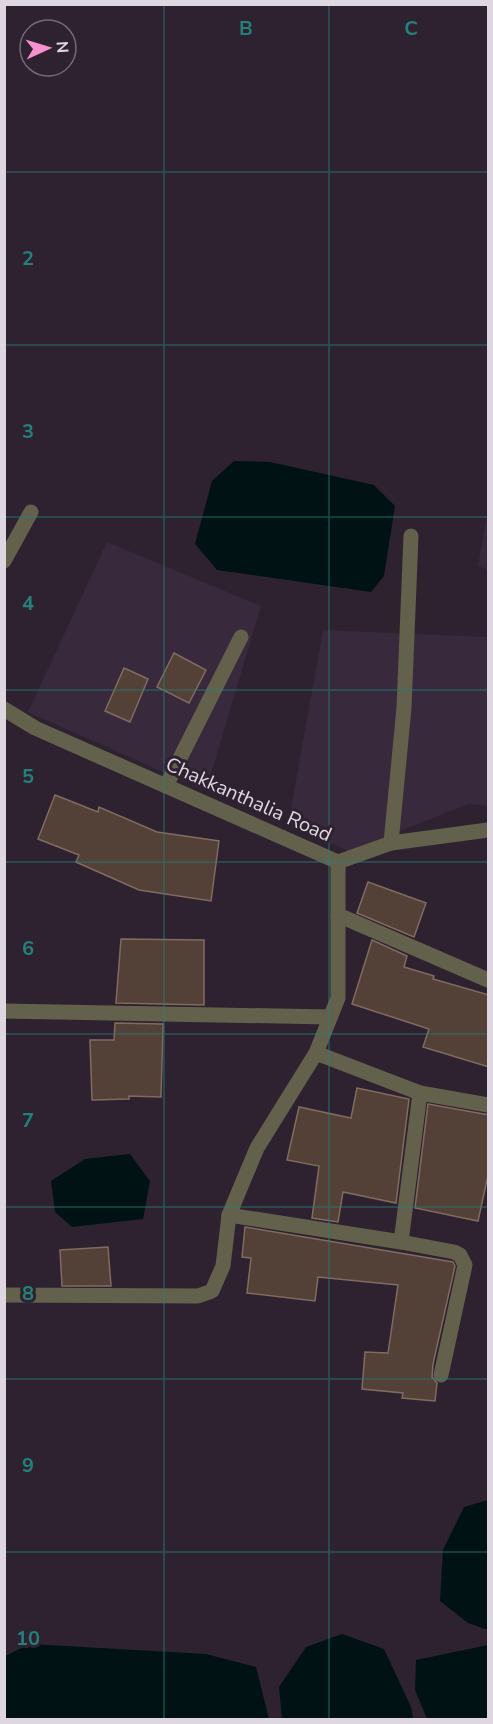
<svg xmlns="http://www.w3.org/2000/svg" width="493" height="1724" font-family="'Nunito Sans',sans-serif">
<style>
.built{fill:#38293d}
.water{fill:#001214}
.building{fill:#534036;stroke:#816b61;stroke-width:1.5}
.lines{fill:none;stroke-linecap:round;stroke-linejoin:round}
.minor{stroke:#63614b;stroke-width:15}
.grid{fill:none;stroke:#24807a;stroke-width:1.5;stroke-opacity:0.55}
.labels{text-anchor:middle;stroke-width:6;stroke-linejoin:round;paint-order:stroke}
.street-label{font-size:20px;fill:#ded7e1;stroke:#2e2231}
.grid-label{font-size:20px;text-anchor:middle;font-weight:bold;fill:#24807a;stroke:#2e2231;stroke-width:6;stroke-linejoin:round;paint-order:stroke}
</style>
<rect width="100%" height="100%" fill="#2e2231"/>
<g class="built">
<polygon points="488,509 488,570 478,566"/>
<polygon points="107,542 261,606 206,791 28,712"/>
<polygon points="323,630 488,637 488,806 468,804 349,851 288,825"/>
</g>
<g class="water">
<polygon points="234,461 270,462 374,485 395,506 384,576 371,592 217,570 195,544 212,481"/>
<polygon points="130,1154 150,1181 143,1219 72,1227 55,1212 51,1181 85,1159"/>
<polygon points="488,1500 488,1630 468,1623 440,1601 443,1550 464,1507"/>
<polygon points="342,1634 384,1649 411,1707 413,1719 282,1719 279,1687 306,1647"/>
<polygon points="30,1644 206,1654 256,1667 269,1719 5,1719 5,1656"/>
<polygon points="488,1645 488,1719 427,1719 415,1690 416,1660"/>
</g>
<g class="building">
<polygon points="174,653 206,670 189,703 157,687"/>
<polygon points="124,668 148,679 130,722 105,711"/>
<polygon points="55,795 98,812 99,807 157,832 219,841 211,901 139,890 76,862 79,855 38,839"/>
<polygon points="368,882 426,903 414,937 357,913"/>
<polygon points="121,939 204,940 204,1005 116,1003"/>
<polygon points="372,940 407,956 404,967 434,976 433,979 489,995 489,1067 423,1047 429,1029 352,1004"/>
<polygon points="115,1023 163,1024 161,1097 129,1096 129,1099 92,1100 90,1040 114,1040"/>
<polygon points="357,1088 409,1099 396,1203 343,1192 338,1222 312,1218 319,1166 287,1160 299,1107 351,1118"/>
<polygon points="428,1104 489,1115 489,1171 478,1221 415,1208"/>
<polygon points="245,1227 453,1262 455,1266 433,1364 432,1377 437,1383 435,1401 402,1398 403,1393 362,1389 365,1352 388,1353 398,1285 318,1277 315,1301 247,1293 251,1258 242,1257"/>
<polygon points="108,1247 111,1286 62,1286 60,1250"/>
</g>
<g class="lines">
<g class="minor">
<polyline points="4,561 31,512"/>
<polyline points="4,709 35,728 338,862 391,843 488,830"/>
<polyline points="166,786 241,637"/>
<polyline points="391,843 404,708 411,536"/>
<polyline points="338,915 488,980"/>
<polyline points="4,1011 330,1017"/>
<polyline points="316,1053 420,1093 488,1105"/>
<polyline points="420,1093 401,1242 454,1252 460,1255 465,1265 441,1375"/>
<polyline points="229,1215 401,1242"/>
<polyline points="4,1295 198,1296 212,1291 223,1266 229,1215 257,1148 316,1053 338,998 338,862"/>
</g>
</g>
<path class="grid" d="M164,4V1720M329,4V1720M4,172H488M4,345H488M4,517H488M4,690H488M4,862H488M4,1034H488M4,1207H488M4,1379H488M4,1552H488"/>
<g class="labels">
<g class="street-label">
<text transform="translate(249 799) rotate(24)" y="7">Chakkanthalia Road</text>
</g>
</g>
<g class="grid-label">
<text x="246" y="35">B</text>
<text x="411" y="35">C</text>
<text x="28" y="265">2</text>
<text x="28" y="438">3</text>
<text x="28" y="610">4</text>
<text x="28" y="783">5</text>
<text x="28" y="955">6</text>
<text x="28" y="1127">7</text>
<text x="28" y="1300">8</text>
<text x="28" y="1472">9</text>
<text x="28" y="1645">10</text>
</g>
<rect width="493" height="1724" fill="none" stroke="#ded7e1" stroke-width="12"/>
<g transform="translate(48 48) rotate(86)"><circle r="28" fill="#2e2231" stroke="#746a77" stroke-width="1.5"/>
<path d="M0-4.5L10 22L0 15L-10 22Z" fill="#f790ce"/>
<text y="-9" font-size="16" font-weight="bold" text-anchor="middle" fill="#ded7e1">N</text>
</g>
</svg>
